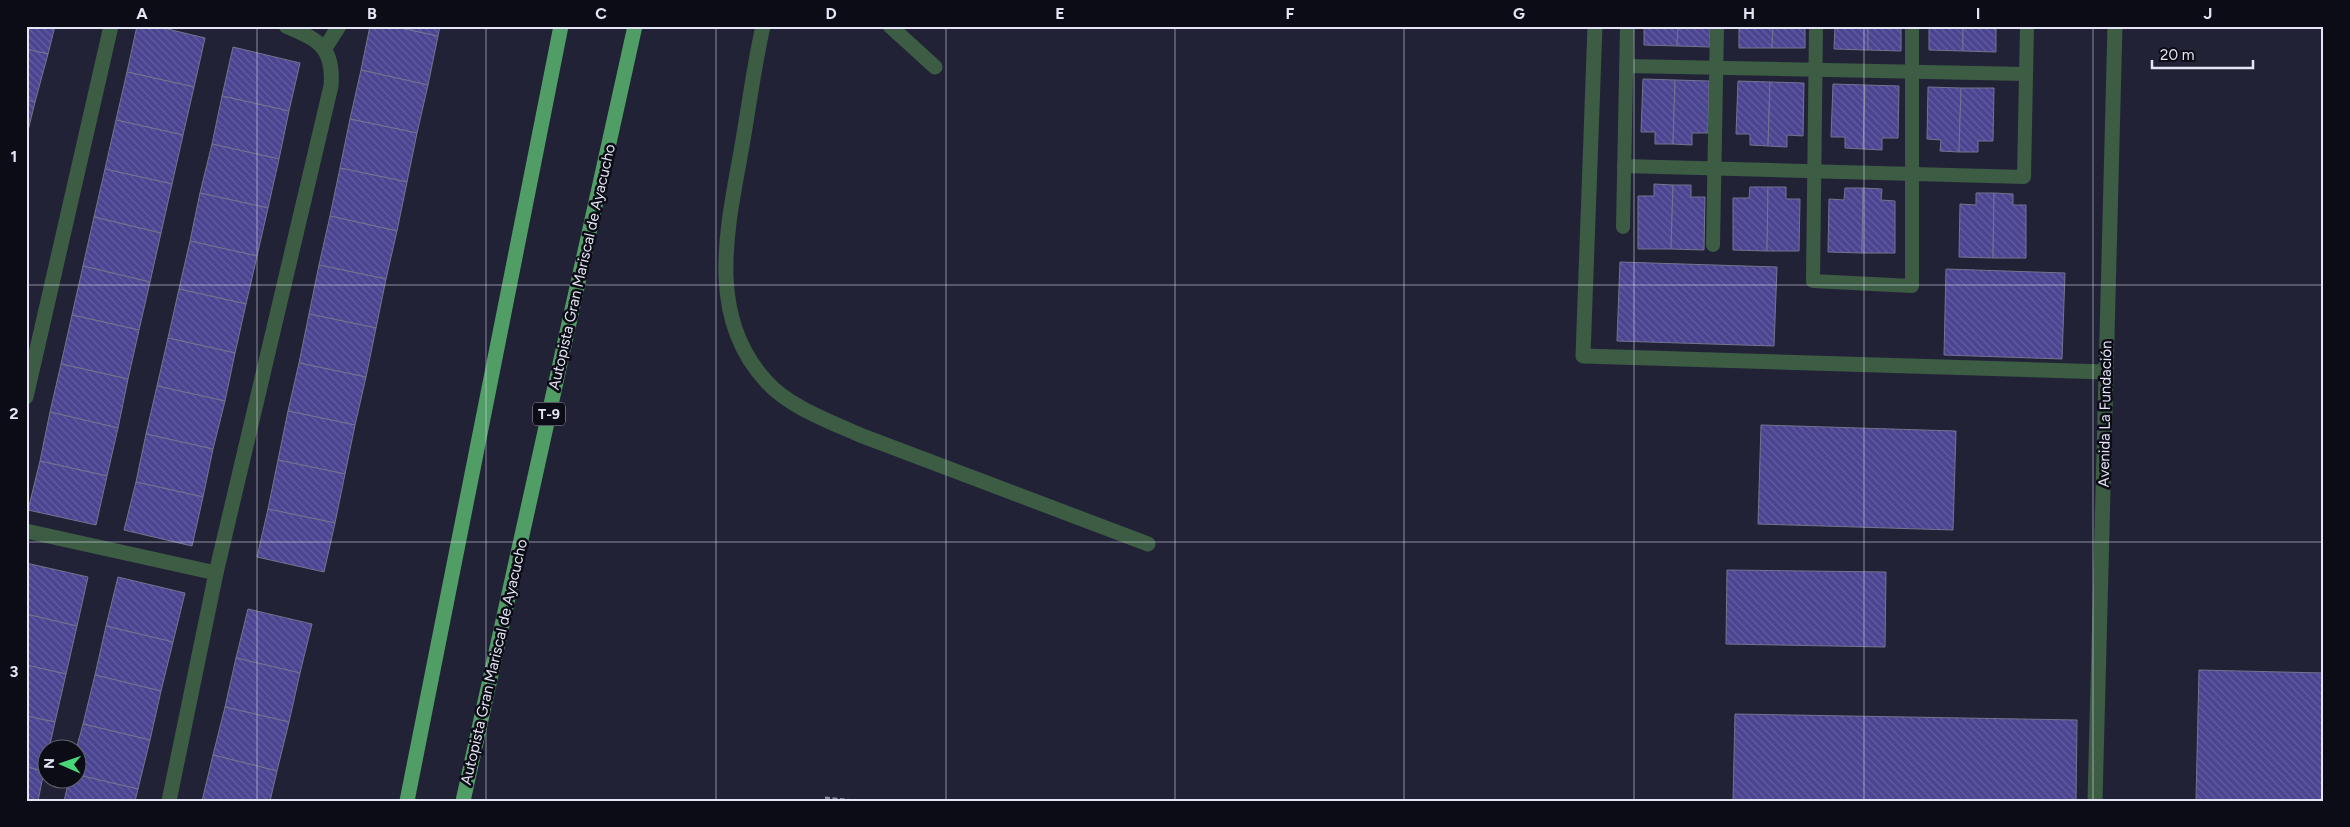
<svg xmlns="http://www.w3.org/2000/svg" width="2350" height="827" font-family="Figtree,sans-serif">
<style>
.building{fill:url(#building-back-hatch);stroke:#73748e}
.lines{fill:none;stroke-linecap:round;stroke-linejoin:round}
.path{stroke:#8c8d9e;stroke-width:3;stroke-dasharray:5 2.5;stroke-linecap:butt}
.service{stroke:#3c5c44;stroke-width:14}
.minor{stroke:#3c5c44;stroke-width:15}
.trunk{stroke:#509e66;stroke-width:15}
.grid{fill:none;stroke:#e5e6f5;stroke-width:1;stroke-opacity:0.55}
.labels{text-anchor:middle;stroke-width:5;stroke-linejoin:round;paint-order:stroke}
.shield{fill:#0c0c16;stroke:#a4a5b2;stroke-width:1}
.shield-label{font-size:14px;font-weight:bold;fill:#e5e6f5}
.street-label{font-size:15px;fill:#e5e6f5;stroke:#0c0c16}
.neatline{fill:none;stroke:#e5e6f5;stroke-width:2}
.grid-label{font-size:16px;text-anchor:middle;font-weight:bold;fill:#e5e6f5}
</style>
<defs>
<pattern id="building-back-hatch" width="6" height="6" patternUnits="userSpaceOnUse" patternTransform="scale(1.25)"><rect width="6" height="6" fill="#4a4491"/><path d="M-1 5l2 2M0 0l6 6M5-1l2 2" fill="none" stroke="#645fa1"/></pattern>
</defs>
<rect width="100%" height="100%" fill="#222237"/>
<g class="building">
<polygon points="26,26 55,26 48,54 26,49"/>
<polygon points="137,26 155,26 205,38 194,87 127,72"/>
<polygon points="370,26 392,26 438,36 428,85 361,70"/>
<polygon points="392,26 440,26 438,36"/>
<polygon points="1644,26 1678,26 1677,46 1644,45"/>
<polygon points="1678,26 1710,26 1710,47 1677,46"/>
<polygon points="1739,26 1773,26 1772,48 1739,48"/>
<polygon points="1773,26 1805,26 1805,48 1772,48"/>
<polygon points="1835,26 1868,26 1868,50 1834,49"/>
<polygon points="1868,26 1901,26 1901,51 1868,50"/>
<polygon points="1929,26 1963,26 1963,51 1929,50"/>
<polygon points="1963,26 1996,26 1996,52 1963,51"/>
<polygon points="233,47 300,63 289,111 222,96"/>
<polygon points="26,49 48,54 35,102 26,100"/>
<polygon points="361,70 428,85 417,133 350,119"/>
<polygon points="127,72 194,87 183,135 116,120"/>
<polygon points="1643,79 1675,80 1673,144 1655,144 1655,132 1641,132"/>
<polygon points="1675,80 1709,81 1708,133 1692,133 1692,145 1673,144"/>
<polygon points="1738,81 1770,82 1768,146 1750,145 1750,134 1736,134"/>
<polygon points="1770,82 1804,83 1803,136 1787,135 1787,147 1768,146"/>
<polygon points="1833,84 1865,85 1863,149 1845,148 1845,137 1831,137"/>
<polygon points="1865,85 1899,86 1898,138 1882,138 1882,150 1863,149"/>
<polygon points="1928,87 1961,88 1959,152 1940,151 1941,140 1927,139"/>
<polygon points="1961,88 1994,88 1993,141 1978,141 1978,152 1959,152"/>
<polygon points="222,96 289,111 279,159 212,144"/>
<polygon points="26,100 35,102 26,139"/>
<polygon points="350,119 417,133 407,182 340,168"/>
<polygon points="116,120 183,135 172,184 105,169"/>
<polygon points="212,144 279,159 268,208 200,193"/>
<polygon points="340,168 407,182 397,231 330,216"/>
<polygon points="105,169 172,184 161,233 94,217"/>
<polygon points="1654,184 1673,185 1671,249 1638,249 1638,196 1654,196"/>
<polygon points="1673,185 1691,185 1691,197 1705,197 1704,250 1671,249"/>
<polygon points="1750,187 1768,187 1767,251 1733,250 1733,198 1749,198"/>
<polygon points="1768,187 1786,187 1786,199 1800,199 1799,251 1767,251"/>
<polygon points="1845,188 1863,188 1862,253 1828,252 1829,199 1844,200"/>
<polygon points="1863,188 1882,189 1881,200 1895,201 1895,253 1862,253"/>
<polygon points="200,193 268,208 257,256 190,241"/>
<polygon points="1976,193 1994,193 1993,258 1959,257 1960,204 1976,205"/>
<polygon points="1994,193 2013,194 2013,205 2026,205 2026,258 1993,258"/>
<polygon points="330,216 397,231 386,279 319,265"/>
<polygon points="94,217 161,233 150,282 83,266"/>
<polygon points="190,241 257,256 246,304 179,289"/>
<polygon points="1620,262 1777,267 1774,346 1617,341"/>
<polygon points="319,265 386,279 376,328 309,314"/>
<polygon points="83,266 150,282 139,330 72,315"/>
<polygon points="1946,269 2065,273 2062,359 1944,355"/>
<polygon points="179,289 246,304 235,353 168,338"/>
<polygon points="309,314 376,328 366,377 299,363"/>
<polygon points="72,315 139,330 128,379 61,364"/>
<polygon points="168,338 235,353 225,401 157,386"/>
<polygon points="299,363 366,377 355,425 288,411"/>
<polygon points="61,364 128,379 118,428 50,412"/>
<polygon points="157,386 225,401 213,449 146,434"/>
<polygon points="288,411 355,425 345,474 278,460"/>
<polygon points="50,412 118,428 107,476 40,461"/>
<polygon points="1761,425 1956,431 1953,530 1758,524"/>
<polygon points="146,434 213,449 203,497 136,482"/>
<polygon points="278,460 345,474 335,523 268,509"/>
<polygon points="40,461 107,476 96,525 28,510"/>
<polygon points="136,482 203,497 192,546 124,530"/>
<polygon points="268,509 335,523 324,572 257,557"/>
<polygon points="26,563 88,577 77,626 26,614"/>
<polygon points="1727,570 1886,572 1885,647 1726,644"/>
<polygon points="118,577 185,593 173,642 106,626"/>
<polygon points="248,609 312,624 300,673 236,658"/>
<polygon points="26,614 77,626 66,674 26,665"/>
<polygon points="106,626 173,642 161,691 95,675"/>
<polygon points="236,658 300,673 289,722 225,707"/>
<polygon points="26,665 66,674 55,722 26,716"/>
<polygon points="2199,670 2324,673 2324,801 2196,801"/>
<polygon points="95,675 161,691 150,740 83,724"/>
<polygon points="225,707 289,722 277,771 213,755"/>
<polygon points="1735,714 2077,720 2076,801 1733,801"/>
<polygon points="26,716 55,722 44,771 26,767"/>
<polygon points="83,724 150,740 138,789 78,775 76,750"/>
<polygon points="213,755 277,771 270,801 202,801"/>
<polygon points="26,767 44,771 38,801 26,801"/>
<polygon points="78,775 138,789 135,801 64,801 69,780 78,780"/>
</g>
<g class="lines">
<polyline class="path" points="825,798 856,801"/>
<g class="service">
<polyline points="1816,26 1813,281 1912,286 1912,26"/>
<polyline points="1626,66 2026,74"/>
<polyline points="1624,166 2024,177 2027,26"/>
<polyline points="1623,227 1627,26"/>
<polyline points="1713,245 1717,26"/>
</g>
<g class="minor">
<path d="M763,26C754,66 749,106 742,146C728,225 705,315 766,381C789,407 829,421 860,435L1148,544"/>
<polyline points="890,26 935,67"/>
<polyline points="1595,26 1583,356 2106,372"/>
<polyline points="325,48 339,26"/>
<polyline points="26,397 111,26"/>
<polyline points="26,531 216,573"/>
<path d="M169,801L216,573L331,86C334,47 319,40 286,26"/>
<polyline points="2095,801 2115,26"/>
</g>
<g class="trunk">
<polyline points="407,801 561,26"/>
<polyline points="463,801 635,26"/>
</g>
</g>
<path class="grid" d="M257,26V801M486,26V801M716,26V801M946,26V801M1175,26V801M1404,26V801M1634,26V801M1864,26V801M2093,26V801M26,285H2324M26,542H2324"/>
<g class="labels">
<rect class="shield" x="533" y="402.5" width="32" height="23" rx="4"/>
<g class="shield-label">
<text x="549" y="419">T-9</text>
</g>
<g class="street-label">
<text transform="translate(582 267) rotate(-77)" y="5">Autopista Gran Mariscal de Ayacucho</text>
<text transform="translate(2105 414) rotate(-89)" y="5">Avenida La Fundación</text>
<text transform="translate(494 662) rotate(-77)" y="5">Autopista Gran Mariscal de Ayacucho</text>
</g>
</g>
<rect width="2350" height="827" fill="none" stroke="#0c0c16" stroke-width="55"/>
<g transform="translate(62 764) rotate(272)"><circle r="24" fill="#0c0c16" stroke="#63636f"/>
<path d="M0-4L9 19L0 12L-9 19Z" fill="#47d779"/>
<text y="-8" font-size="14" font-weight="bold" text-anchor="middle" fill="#e5e6f5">N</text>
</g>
<path d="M2152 60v8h101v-8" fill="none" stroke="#e5e6f5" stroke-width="2.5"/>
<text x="2160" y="60" font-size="15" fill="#e5e6f5" stroke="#0c0c16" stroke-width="4" paint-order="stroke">20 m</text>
<rect x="28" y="28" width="2294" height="772" class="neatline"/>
<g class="grid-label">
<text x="142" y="19">A</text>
<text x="372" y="19">B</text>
<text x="601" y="19">C</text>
<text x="831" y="19">D</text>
<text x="1060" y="19">E</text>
<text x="1290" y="19">F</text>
<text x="1519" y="19">G</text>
<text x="1749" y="19">H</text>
<text x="1978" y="19">I</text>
<text x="2208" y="19">J</text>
<text x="14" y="162">1</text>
<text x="14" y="419">2</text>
<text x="14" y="677">3</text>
</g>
</svg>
